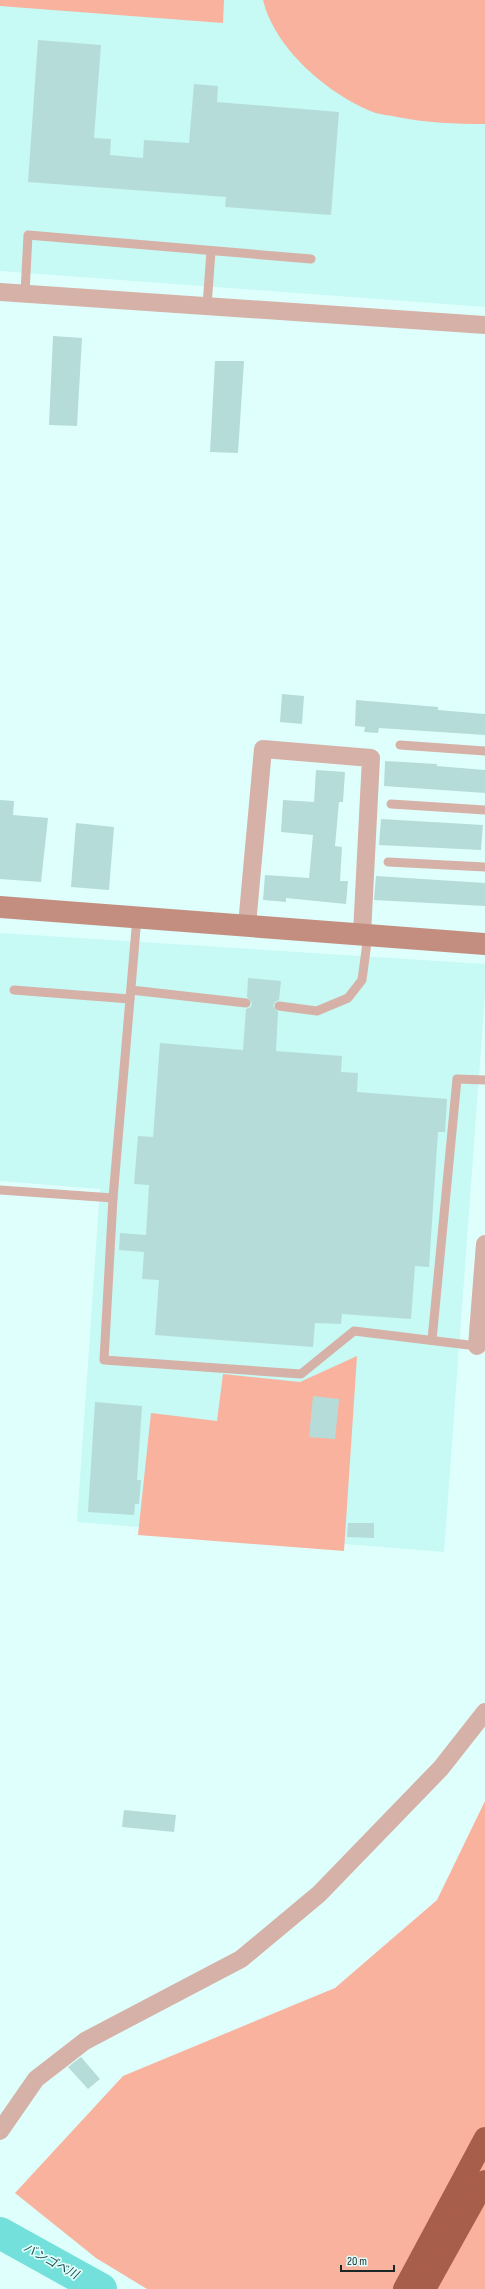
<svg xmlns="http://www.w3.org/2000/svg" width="485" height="2289" font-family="'Sofia Sans Condensed','Noto Sans JP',sans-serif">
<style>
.built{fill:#c7f9f5}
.green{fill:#f9b29e}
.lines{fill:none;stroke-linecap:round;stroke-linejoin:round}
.river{stroke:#74e0db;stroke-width:32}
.building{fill:#b6dcda}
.lane{stroke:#d6b1a7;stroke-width:9}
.street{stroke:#d6b1a7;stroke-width:18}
.secondary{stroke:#c38e7f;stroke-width:22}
.highway{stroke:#a75e4a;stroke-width:22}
.labels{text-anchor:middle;stroke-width:3.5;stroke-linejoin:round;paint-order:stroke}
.water-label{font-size:12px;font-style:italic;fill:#1d4e4c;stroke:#dffffc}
</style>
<rect width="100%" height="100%" fill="#dffffc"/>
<g class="built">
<polygon points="0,0 485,0 485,307 0,271"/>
<polygon points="0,933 485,964 485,994 444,1552 77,1522 100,1189 0,1181"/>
</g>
<g class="green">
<polygon points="0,0 224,0 223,23 0,6"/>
<path d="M263,0H485V124C453,124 429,123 397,117C389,115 380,115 373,112C328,94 275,49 263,0Z"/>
<polygon points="357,1356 344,1551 138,1535 151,1413 217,1421 223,1374 300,1382"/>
<polygon points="485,1801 485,2289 147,2289 96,2258 15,2193 123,2076 335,1988 437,1900"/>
</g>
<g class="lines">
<polyline class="river" points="0,2233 101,2289"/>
</g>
<g class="building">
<polygon points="38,40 101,45 94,138 111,139 110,155 143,158 144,140 189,143 194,84 218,86 217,102 339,112 331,215 225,207 226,197 28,182"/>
<polygon points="53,336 82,338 77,426 49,425"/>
<polygon points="215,361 244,361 238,453 210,452"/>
<polygon points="282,694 304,696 302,724 280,722"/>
<polygon points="356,700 438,707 438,710 485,714 485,735 379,728 378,733 364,732 365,727 355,726"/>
<polygon points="385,761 437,764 437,766 485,770 485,793 384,786"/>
<polygon points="316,770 345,772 343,802 339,802 335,846 342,847 340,881 348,881 346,904 286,898 286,902 263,900 265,875 309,878 313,835 281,832 283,800 314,802"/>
<polygon points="0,800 14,801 13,815 48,818 41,882 0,879"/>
<polygon points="381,819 483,825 481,850 379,845"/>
<polygon points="76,823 114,827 109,890 71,887"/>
<polygon points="376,876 485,883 485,906 374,900"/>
<polygon points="248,978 281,981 279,1000 275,1002 273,1006 278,1012 276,1051 342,1056 341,1072 358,1073 357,1092 447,1099 445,1132 438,1132 429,1267 415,1266 411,1319 342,1314 341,1324 315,1323 313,1347 155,1335 159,1280 142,1279 144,1252 119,1250 120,1233 146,1235 149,1185 134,1184 138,1136 153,1137 160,1043 243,1050 246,1009 251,1007 252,1003 247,997"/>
<polygon points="313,1396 339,1399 335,1439 309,1437"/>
<polygon points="95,1402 142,1406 137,1480 141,1480 139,1504 135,1504 134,1515 88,1512"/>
<polygon points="348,1523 374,1523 374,1538 347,1537"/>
<polygon points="124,1810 176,1815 174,1832 122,1827"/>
<polygon points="81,2057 100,2079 88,2089 68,2067"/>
</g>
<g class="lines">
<g class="lane">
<polyline points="25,293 28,235 311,259"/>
<polyline points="207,306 211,251"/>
<polyline points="400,745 485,751"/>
<polyline points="391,804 485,810"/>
<polyline points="388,862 485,867"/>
<polyline points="14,990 130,999"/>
<polyline points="131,990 246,1003"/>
<polyline points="279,1006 317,1011 348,998 362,980 368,935"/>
<polyline points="0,1190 113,1198 137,917"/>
<polyline points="113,1198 104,1360 301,1374 354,1331 477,1346"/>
<polyline points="432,1340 457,1079 485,1080"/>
</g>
<g class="street">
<polyline points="0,292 485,325"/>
<polyline points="247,925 263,749 371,758 362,934"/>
<polyline points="477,1346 485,1244"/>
<polyline points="0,2131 36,2079 85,2041 241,1959 319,1894 441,1768 485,1712"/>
</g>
<polyline class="secondary" points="0,907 485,944"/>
<g class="highway">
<polyline points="404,2289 485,2138"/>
<polyline points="425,2289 485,2181"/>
</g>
</g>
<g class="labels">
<g class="water-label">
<text transform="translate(51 2261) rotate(29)" y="4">バンゴベ川</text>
</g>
</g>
<path d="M341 2265v6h53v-6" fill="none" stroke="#192827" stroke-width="2"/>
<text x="347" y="2265" font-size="12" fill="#192827" stroke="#dffffc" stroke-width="3" paint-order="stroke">20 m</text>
</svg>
